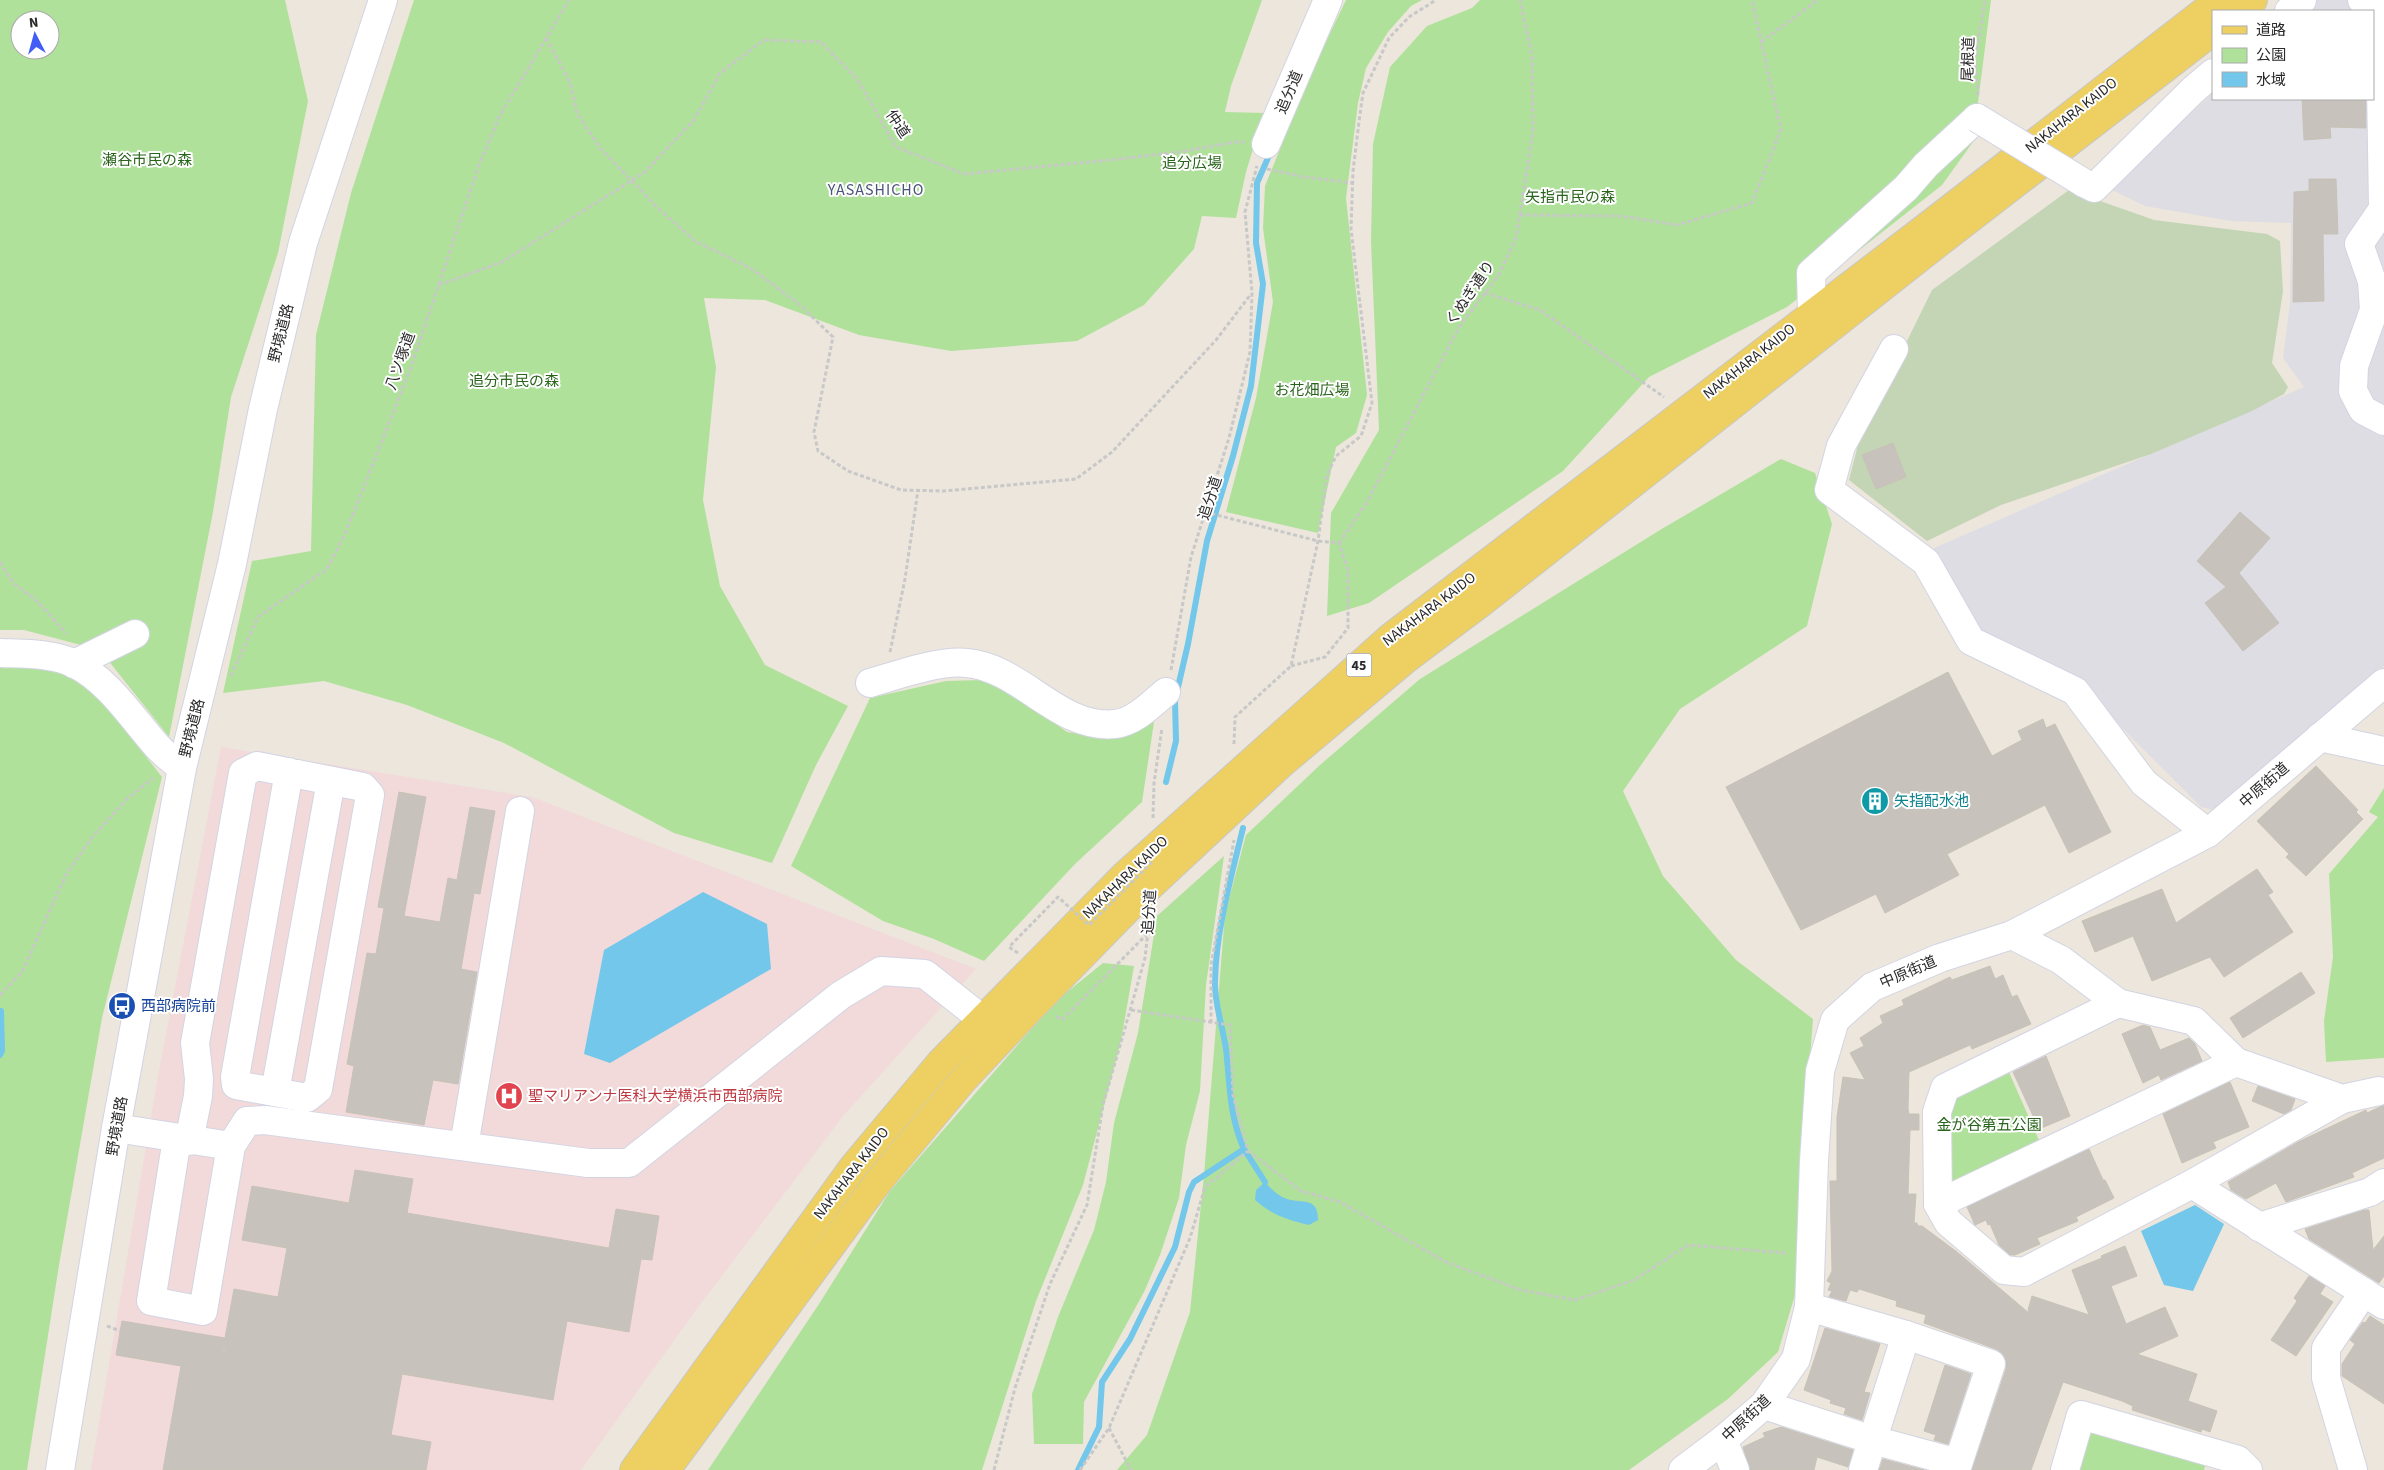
<svg xmlns="http://www.w3.org/2000/svg" width="2384" height="1470" font-family="'Source Sans 3','Noto Sans JP',sans-serif">
<style>
.industrial{fill:#dfdde4}
.medical{fill:#f2dada}
.green{fill:#b0e19a;fill-rule:evenodd}
.cemetery{fill:#c3d5b4}
.water{fill:#72c7eb}
.lines{fill:none;stroke-linecap:round;stroke-linejoin:round}
.stream{stroke:#72c7eb;stroke-width:6}
.building{fill:#c7c3bc;stroke:#c7c2b6}
.minor-casing{stroke:#d2d4e3;stroke-width:30}
.major-casing{stroke:#c8c8c8;stroke-width:30}
.path{stroke:#c8c8c8;stroke-width:3;stroke-dasharray:4 2.5;stroke-linecap:butt}
.minor{stroke:#fff;stroke-width:28}
.major{stroke:#edd061;stroke-width:28}
.minor-bridge-casing{stroke:#d2d4e3;stroke-width:30;stroke-linecap:butt}
.path-bridge{stroke:#c8c8c8;stroke-width:3;stroke-dasharray:4 2.5;stroke-linecap:butt}
.minor-bridge{stroke:#fff;stroke-width:28}
.labels{text-anchor:middle;stroke-width:4;stroke-linejoin:round;paint-order:stroke}
.shield{fill:#fff;stroke:#6a6a6a;stroke-width:1}
.shield-label{font-size:14px;font-weight:bold;fill:#2a2a2a}
.street-label{font-size:15px;fill:#2a2a2a;stroke:#fff}
.park-label{font-size:15px;fill:#29651c;stroke:#fff}
.culture-label{font-size:15px;fill:#0d838f;stroke:#fff;text-anchor:start}
.transit-label{font-size:15px;fill:#164399;stroke:#fff;text-anchor:start}
.health-label{font-size:15px;fill:#be3a42;stroke:#fff;text-anchor:start}
.neighbourhood-label{font-size:16px;letter-spacing:1px;fill:#4c537a;stroke:#fff}
</style>
<rect width="100%" height="100%" fill="#ece6dc"/>
<polygon class="industrial" points="2312,0 2384,0 2384,666 2214,810 2201,807 2070,676 1984,635 1929,545 1932,549 2304,387 2283,358 2290,303 2291,223 2231,221 2145,206 2110,189 2213,93 2213,99 2373,99 2373,11 2300,11"/>
<polygon class="medical" points="221,747 532,797 976,969 844,1115 693,1314 581,1470 91,1470 158,1076"/>
<g class="green">
<path d="M0,0H285L308,101L278,253L231,397L213,512L169,737L100,650L24,630H0ZM20,20H50V50H20Z"/>
<polygon points="414,0 1262,0 1231,86 1225,112 1264,113 1246,172 1236,218 1202,216 1194,249 1144,305 1077,341 951,351 859,335 765,300 704,298 716,367 703,500 720,586 765,665 848,706 816,765 772,863 674,833 504,743 407,705 324,681 223,693 252,561 311,551 316,335 351,193"/>
<polygon points="1346,0 1422,0 1411,6 1388,32 1366,68 1358,103 1346,198 1367,395 1356,433 1336,447 1318,533 1226,512 1256,398 1273,302 1263,228 1265,186 1311,73"/>
<polygon points="1480,0 1991,0 1973,142 1942,185 1787,307 1649,377 1563,471 1369,603 1327,616 1331,513 1379,430 1371,241 1373,144 1390,67 1427,26 1472,8"/>
<polygon points="1781,459 1815,473 1832,524 1807,626 1680,709 1623,791 1663,876 1736,960 1813,1019 1806,1109 1797,1288 1778,1352 1728,1399 1629,1470 1117,1470 1147,1435 1190,1312 1204,1175 1225,914 1246,835 1320,765 1420,679 1660,530"/>
<polygon points="0,658 68,672 97,694 162,777 102,1018 59,1265 27,1470 0,1470"/>
<polygon points="983,680 1014,694 1067,732 1110,739 1154,722 1142,802 1075,864 984,961 934,939 883,921 791,866 870,698 946,681"/>
<polygon points="2384,788 2384,1058 2326,1062 2324,1021 2333,957 2329,874 2378,817 2369,812"/>
<polygon points="1224,856 1206,985 1200,1091 1186,1145 1179,1198 1160,1255 1144,1292 1084,1402 1083,1444 1034,1444 1032,1394 1058,1317 1094,1230 1106,1182 1114,1123 1138,1033 1157,916"/>
<polygon points="1103,963 1134,966 1121,1041 1083,1185 1036,1301 982,1470 708,1470 819,1304 890,1191 1056,1001"/>
<polygon points="2008,1070 2041,1145 1955,1187 1945,1179 1949,1102 1954,1096"/>
<polygon points="2092,1428 2206,1463 2204,1470 2074,1470"/>
</g>
<polygon class="cemetery" points="2069,190 2154,220 2267,234 2280,241 2283,291 2272,363 2288,387 2284,394 2252,411 2151,454 2001,505 1927,541 1849,480 1860,437 1932,290"/>
<g class="water">
<polygon points="703,892 767,924 771,969 610,1063 584,1054 604,950"/>
<path d="M1265,1182C1271,1189 1278,1196 1287,1199C1302,1204 1318,1196 1318,1220L1309,1225C1288,1220 1272,1215 1255,1200L1256,1190Z"/>
<polygon points="2195,1205 2224,1224 2193,1291 2164,1285 2141,1231"/>
</g>
<g class="lines">
<g class="stream">
<polyline points="1166,782 1176,741 1175,700 1188,644 1207,541 1233,456 1251,386 1263,284 1256,243 1257,183 1271,151"/>
<polyline points="0,1055 2,1051 1,1011"/>
<polyline points="1244,1149 1265,1182"/>
<path d="M1078,1470L1099,1427L1102,1382L1130,1339L1175,1247L1189,1192L1194,1182L1244,1149C1229,1115 1230,1085 1226,1049C1223,1027 1214,1003 1215,981C1216,930 1231,878 1243,828"/>
</g>
</g>
<g class="building">
<polygon points="2302,99 2366,99 2366,128 2330,127 2331,138 2304,140"/>
<polygon points="2309,179 2336,179 2338,234 2323,234 2324,301 2293,302 2294,192 2309,191"/>
<polygon points="1893,443 1906,477 1876,489 1862,455"/>
<polygon points="2240,512 2270,538 2239,573 2279,623 2243,651 2205,603 2226,587 2197,561"/>
<polygon points="1948,672 1992,756 2022,740 2018,731 2043,719 2046,728 2055,724 2111,832 2069,853 2045,805 1947,854 1959,875 1885,913 1876,894 1801,930 1726,787"/>
<polygon points="2316,766 2358,810 2356,812 2363,819 2306,876 2286,857 2289,854 2257,821"/>
<polygon points="399,792 426,797 404,916 440,922 448,878 457,880 470,807 495,811 480,894 474,893 461,969 477,972 458,1084 433,1080 424,1125 346,1112 354,1066 347,1064 367,953 376,954 384,908 378,907"/>
<polygon points="2257,869 2273,892 2268,895 2293,932 2224,977 2210,957 2152,981 2133,936 2095,952 2082,921 2162,889 2176,923"/>
<polygon points="1990,966 1995,979 2003,975 2012,997 2017,995 2031,1024 1972,1049 1970,1045 1909,1072 1908,1109 1909,1114 1919,1114 1919,1130 1910,1130 1908,1194 1916,1194 1914,1223 1917,1223 1918,1226 1922,1226 1957,1252 2030,1314 2028,1310 2032,1296 2089,1315 2072,1270 2102,1258 2101,1256 2125,1246 2137,1276 2111,1286 2126,1324 2165,1307 2178,1336 2137,1354 2197,1374 2188,1401 2217,1411 2210,1432 2202,1429 2201,1432 2132,1410 2133,1406 2122,1401 2063,1382 2031,1470 1972,1470 2006,1369 2006,1361 2003,1354 1996,1349 1924,1323 1926,1315 1896,1306 1897,1301 1859,1289 1857,1292 1850,1290 1846,1301 1829,1297 1832,1291 1828,1290 1831,1283 1827,1281 1832,1271 1830,1181 1837,1181 1837,1117 1843,1077 1865,1080 1850,1053 1864,1046 1860,1038 1883,1023 1880,1016 1904,1005 1902,1000 1950,977 1952,980"/>
<polygon points="2301,972 2315,993 2243,1038 2230,1018"/>
<polygon points="2143,1025 2150,1027 2160,1050 2189,1038 2195,1044 2202,1061 2161,1080 2159,1075 2143,1083 2122,1034"/>
<polygon points="2046,1056 2070,1116 2039,1129 2013,1072"/>
<polygon points="2230,1082 2249,1127 2213,1142 2216,1148 2182,1163 2163,1114"/>
<polygon points="2258,1086 2295,1099 2291,1110 2284,1114 2252,1101"/>
<polygon points="2384,1105 2384,1158 2352,1173 2354,1177 2286,1202 2276,1183 2246,1199 2231,1190 2228,1182 2298,1142 2366,1110 2367,1113"/>
<polygon points="2089,1149 2103,1180 2105,1180 2114,1198 2076,1217 2078,1221 2037,1238 2040,1244 2015,1255 2010,1255 1999,1245 1990,1224 1988,1225 1986,1220 1975,1225 1967,1207"/>
<polygon points="355,1170 413,1179 407,1213 609,1248 616,1209 659,1216 652,1260 641,1259 629,1332 567,1321 553,1400 402,1374 391,1435 431,1442 426,1470 163,1470 181,1366 116,1355 122,1321 225,1338 234,1289 278,1297 287,1248 242,1240 252,1186 349,1203"/>
<polygon points="2364,1210 2369,1210 2373,1250 2384,1236 2384,1276 2379,1283 2309,1239 2305,1229"/>
<polygon points="2309,1276 2325,1286 2320,1294 2333,1302 2296,1356 2271,1340 2297,1301 2294,1298"/>
<polygon points="2370,1316 2384,1325 2384,1404 2342,1376 2342,1364 2355,1344 2350,1340 2363,1322 2365,1323"/>
<polygon points="1825,1328 1880,1344 1864,1392 1870,1393 1862,1420 1844,1414 1846,1408 1830,1403 1831,1400 1804,1390"/>
<polygon points="1945,1365 1971,1374 1948,1444 1934,1440 1936,1435 1924,1431"/>
<polygon points="1781,1427 1853,1450 1848,1467 1817,1457 1814,1470 1750,1470 1743,1447 1765,1437 1763,1433"/>
<polygon points="1883,1459 1924,1470 1879,1470"/>
</g>
<g class="lines">
<g class="minor-casing">
<g id="minor">
<polyline points="2362,0 2375,10 2381,85 2383,209 2359,244 2372,281 2374,310 2354,366 2353,391 2363,410 2384,421"/>
<polyline points="2289,11 2302,0"/>
<polyline points="1266,144 1328,0"/>
<polyline points="2084,183 2094,188 2193,90 2213,73"/>
<polyline points="1812,313 1811,273 1906,188 1926,165 1977,118"/>
<polyline points="1894,349 1841,446 1829,490 1926,562 1971,641 2075,691 2144,783 2208,833"/>
<path d="M0,653C24,654 53,653 75,664C109,681 132,718 156,745C164,754 173,761 182,768"/>
<polyline points="74,664 135,634"/>
<path d="M870,683C897,675 939,660 967,663C1022,668 1059,730 1115,724C1134,722 1152,704 1166,692"/>
<polyline points="2320,737 2384,751"/>
<polyline points="2012,935 2061,960 2118,1003 2194,1021 2236,1062 2342,1099 2379,1091"/>
<polyline points="2118,1003 1945,1088 1937,1112 1938,1204 1948,1222 2004,1270 2024,1272 2192,1184 2384,1305"/>
<polyline points="275,1092 331,781"/>
<polyline points="116,1128 231,1146"/>
<polyline points="177,1139 151,1301 203,1311 231,1146 247,1121 265,1120 588,1163 629,1163 841,995 881,971 925,974 982,1019"/>
<polyline points="189,1141 198,1096 199,1079 195,1043 243,773 257,766 363,787 370,795 318,1089 307,1098 236,1085 235,1077 289,772"/>
<polyline points="464,1146 520,811"/>
<polyline points="2192,1184 2342,1099"/>
<polyline points="1938,1204 2236,1062"/>
<polyline points="2259,1227 2370,1192 2384,1183"/>
<polyline points="1809,1307 1906,1335 1991,1364 1956,1470"/>
<polyline points="1764,1405 1873,1440 1958,1463"/>
<polyline points="1723,1440 1735,1470"/>
<polyline points="60,1470 116,1128 182,768 232,564 263,409 303,243 383,0"/>
<polyline points="1683,1470 1723,1440 1764,1405 1796,1359 1809,1307 1814,1161 1820,1071 1835,1020 1872,987 1940,958 2012,935 2208,833 2384,683"/>
<polyline points="1863,1470 1906,1335"/>
<polyline points="2065,1470 2081,1415 2238,1460 2248,1470"/>
<polyline points="2353,1470 2326,1378 2326,1348 2364,1292"/>
</g>
</g>
<g class="major-casing">
<g id="major">
<polyline points="2238,11 2253,0"/>
<polyline points="634,1470 854,1166 941,1062 1124,876 1391,637 1933,222 2219,0"/>
<polyline points="666,1470 878,1182 964,1079 1028,1011 1148,888 1281,764 1406,659 1482,602 1937,244 2213,31"/>
</g>
</g>
<g class="path">
<polyline points="546,38 570,82 577,113 600,148 660,210 695,241 752,269 799,304 833,337 814,432 818,451 848,471 901,490 944,491 1076,479 1112,452 1216,340 1251,294"/>
<polyline points="1761,42 1818,0"/>
<polyline points="1978,95 1975,62 1985,0"/>
<polyline points="1267,169 1304,177 1353,183"/>
<polyline points="1520,215 1621,216 1677,225 1752,203 1781,130 1752,0"/>
<polyline points="439,285 502,262 645,172 694,120 720,73 764,40 821,42 858,80 896,147 964,174 1110,160 1179,152 1235,142 1244,142"/>
<polyline points="1485,293 1540,310 1664,397"/>
<polyline points="1205,512 1318,541 1339,543"/>
<polyline points="1339,543 1366,504 1459,327 1498,276 1516,238 1533,132 1532,57 1520,0"/>
<polyline points="0,562 13,583 35,599 67,634"/>
<polyline points="890,652 905,579 918,490"/>
<polyline points="1291,666 1325,657 1348,628 1348,571 1339,543"/>
<polyline points="1171,670 1191,557 1229,438 1250,352 1252,293 1245,212 1257,166"/>
<polyline points="231,676 258,617 327,569 345,534 410,370 479,165 499,117 569,0"/>
<polyline points="1234,744 1235,717 1291,666 1318,541 1327,475 1336,456 1361,436 1372,403 1351,229 1353,171 1360,114 1363,93 1389,38 1409,17 1436,0"/>
<polyline points="1153,818 1154,783 1162,728"/>
<polyline points="0,995 22,972 67,873 93,836 128,798 153,778"/>
<polyline points="1131,1010 1230,1025 1233,1095 1248,1151 1301,1191 1340,1202 1446,1262 1521,1290 1575,1300 1634,1280 1688,1245 1786,1253"/>
<polyline points="1056,1017 1063,1019 1148,933"/>
<polyline points="1211,1023 1211,965 1234,840"/>
<polyline points="107,1326 120,1331"/>
<polyline points="223,1350 225,1350"/>
<polyline points="1109,1428 1131,1470"/>
<polyline points="994,1470 1015,1388 1050,1284 1087,1205 1103,1105 1145,958 1149,922"/>
<polyline points="1080,1470 1109,1428 1190,1238 1205,1187 1248,1151"/>
</g>
<use href="#minor" class="minor"/>
<use href="#major" class="major"/>
<g class="minor-bridge-casing">
<polyline id="minor-bridge" points="1977,118 2084,183"/>
</g>
<polyline class="path-bridge" points="1018,953 1009,947 1058,897 1089,925 1152,862"/>
<use href="#minor-bridge" class="minor-bridge"/>
</g>
<defs>
<g id="building-disc" transform="scale(1.4375)"><circle r="9.5" fill="#0f9aa8" stroke="#fff"/><path d="M-4-6H4V6H1V3H-1V6H-4ZM-2.5-4.3h1.7v1.8h-1.7ZM.8-4.3h1.7v1.8H.8ZM-2.5-1h1.7V.8h-1.7ZM.8-1h1.7V.8H.8Z" fill="#fff"/></g>
<g id="bus-disc" transform="scale(1.4375)"><circle r="9.5" fill="#1a4fb4" stroke="#fff"/><path d="M-5-6H5V4H4V6H2V4H-2V6H-4V4H-5ZM-3.5-4V0h7V-4ZM-3.5 1.2v1.5H-2V1.2ZM2 1.2v1.5H3.5V1.2Z" fill="#fff"/></g>
<g id="hospital-disc" transform="scale(1.4375)"><circle r="9.5" fill="#e0444e" stroke="#fff"/><path d="M-5-5h3v3.5h4V-5h3V5h-3V1.5h-4V5h-3Z" fill="#fff"/></g>
</defs>
<g fill-rule="evenodd">
<use href="#building-disc" x="1875" y="801"/>
<use href="#bus-disc" x="122" y="1006"/>
<use href="#hospital-disc" x="509" y="1096"/>
</g>
<g class="labels">
<rect class="shield" x="1346.5" y="653.5" width="25" height="23" rx="4"/>
<g class="shield-label">
<text x="1359" y="670">45</text>
</g>
<g class="street-label">
<text transform="translate(1968 59) rotate(-88)" y="5">尾根道</text>
<text transform="translate(1289 92) rotate(-67)" y="5">追分道</text>
<text transform="translate(2071 115) rotate(-38)" y="5">NAKAHARA KAIDO</text>
<text transform="translate(898 124) rotate(56)" y="5">仲道</text>
<text transform="translate(1470 293) rotate(-56)" y="5">くぬぎ通り</text>
<text transform="translate(281 333) rotate(-76)" y="5">野境道路</text>
<text transform="translate(400 361) rotate(-70)" y="5">八ツ塚道</text>
<text transform="translate(1749 361) rotate(-38)" y="5">NAKAHARA KAIDO</text>
<text transform="translate(1210 498) rotate(-72)" y="5">追分道</text>
<text transform="translate(1429 609) rotate(-37)" y="5">NAKAHARA KAIDO</text>
<text transform="translate(192 728) rotate(-76)" y="5">野境道路</text>
<text transform="translate(2264 785) rotate(-41)" y="5">中原街道</text>
<text transform="translate(1125 877) rotate(-44)" y="5">NAKAHARA KAIDO</text>
<text transform="translate(1149 912) rotate(-86)" y="5">追分道</text>
<text transform="translate(1908 972) rotate(-23)" y="5">中原街道</text>
<text transform="translate(117 1126) rotate(-80)" y="5">野境道路</text>
<text transform="translate(851 1173) rotate(-52)" y="5">NAKAHARA KAIDO</text>
<text transform="translate(1746 1418) rotate(-43)" y="5">中原街道</text>
</g>
<g class="park-label">
<text x="147" y="165">瀬谷市民の森</text>
<text x="1192" y="168">追分広場</text>
<text x="1570" y="202">矢指市民の森</text>
<text x="514" y="386">追分市民の森</text>
<text x="1312" y="395">お花畑広場</text>
<text x="1989" y="1130">金が谷第五公園</text>
</g>
<g class="culture-label">
<text x="1894" y="806">矢指配水池</text>
</g>
<g class="transit-label">
<text x="141" y="1011">西部病院前</text>
</g>
<g class="health-label">
<text x="528" y="1101">聖マリアンナ医科大学横浜市西部病院</text>
</g>
<g class="neighbourhood-label">
<text x="876" y="195">YASASHICHO</text>
</g>
</g>
<rect x="2212" y="10" width="162" height="90" fill="#ffffff" stroke="#aaaaaa"/>
<rect x="2222" y="26" width="25" height="8" fill="#edd061" stroke="#aaaaaa"/>
<text x="2256" y="35" font-size="15" fill="#2a2a2a">道路</text>
<rect x="2222" y="48" width="25" height="15" fill="#b0e19a" stroke="#aaaaaa"/>
<text x="2256" y="60" font-size="15" fill="#2a2a2a">公園</text>
<rect x="2222" y="72" width="25" height="15" fill="#72c7eb" stroke="#aaaaaa"/>
<text x="2256" y="85" font-size="15" fill="#2a2a2a">水域</text>
<g transform="translate(35 35) rotate(354)"><circle r="24" fill="#ffffff" stroke="#aaaaaa"/>
<path d="M0-4L9 19L0 12L-9 19Z" fill="#415df5"/>
<text y="-8" font-size="14" font-weight="bold" text-anchor="middle" fill="#2a2a2a">N</text>
</g>
</svg>
